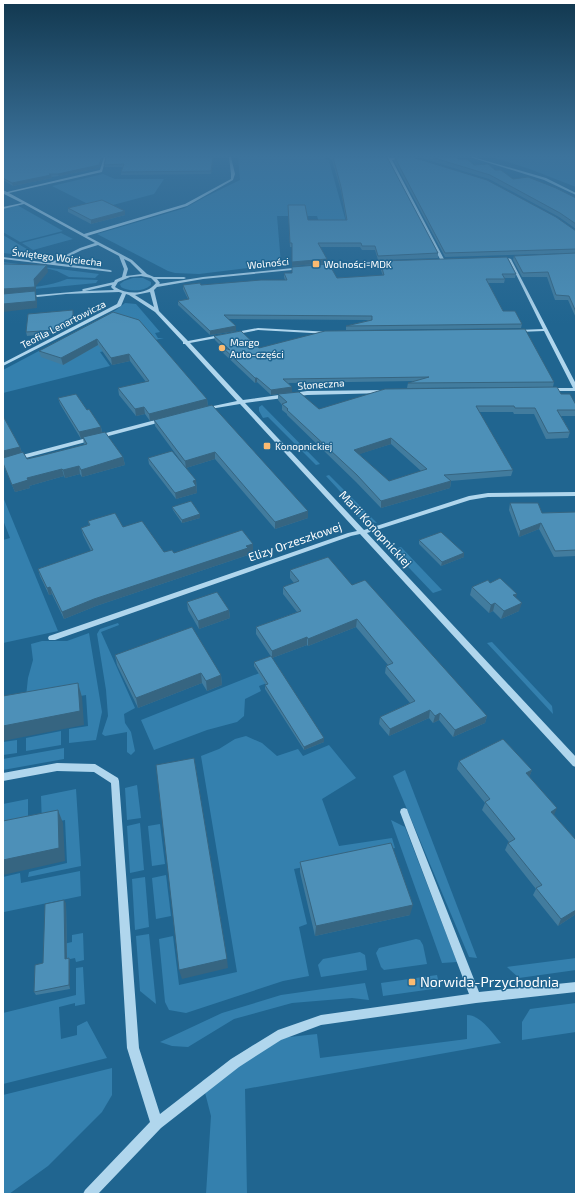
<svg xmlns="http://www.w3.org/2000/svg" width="579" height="1197" font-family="'Exo 2',sans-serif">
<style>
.green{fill:#3480ae}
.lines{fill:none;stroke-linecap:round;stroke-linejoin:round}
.stream{fill:#a4d4ee;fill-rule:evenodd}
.minor{fill:#b0d6ed;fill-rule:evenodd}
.wall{fill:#427c9e;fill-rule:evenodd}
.shaded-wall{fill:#366581}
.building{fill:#4d90b8;stroke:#366581;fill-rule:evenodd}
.poi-dot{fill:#faba71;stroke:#206590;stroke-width:1.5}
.labels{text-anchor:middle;stroke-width:3;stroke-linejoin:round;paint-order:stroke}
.far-street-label{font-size:10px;fill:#fff;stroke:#206590}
.far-poi-label{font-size:10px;fill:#fff;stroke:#206590;text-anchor:start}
.street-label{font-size:12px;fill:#fff;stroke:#206590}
.near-poi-label{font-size:14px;fill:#fff;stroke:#206590;text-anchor:start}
</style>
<rect width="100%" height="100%" fill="#206590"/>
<g class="green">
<polygon points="238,157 323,157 329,161 346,222 319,222 317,216 277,216 281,264 199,274 175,273 168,271 97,234 185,208 205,197 240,180"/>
<polygon points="491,157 576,157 576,187 527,168"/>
<polygon points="103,174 115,179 164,179 154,194 98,209 52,186"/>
<polygon points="17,205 63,231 20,242 3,232 3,209"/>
<polygon points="61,233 73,239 33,250 22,243"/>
<polygon points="3,235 32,252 42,253 31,256 3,253"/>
<polygon points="3,262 99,274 95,278 69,277 57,271 49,269 3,268"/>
<path d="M133,278H143L151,282V285C143,292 129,292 121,287L120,284L124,281Z"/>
<path d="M67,279L98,280L96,283L13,291C31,286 49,287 67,279Z"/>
<polygon points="125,303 136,304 160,332 155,333 158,338 164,338 100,352 110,366 3,393 3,370 116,310"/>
<polygon points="262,405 320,464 316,465 268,417 263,418 259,411 259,407"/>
<polygon points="329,475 377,523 366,521 357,516 361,514 326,476"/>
<polygon points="3,497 58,631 3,643 3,540 10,538 3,520"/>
<polygon points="401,547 442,590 433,593 392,550"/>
<polygon points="118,623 119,625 101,632 135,708 124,714 125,723 131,732 135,751 131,755 127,752 127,732 105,736 102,734 108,716 106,690 97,634 100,629"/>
<polygon points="89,633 102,712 96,740 69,743 69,729 88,726 86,695 25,706 28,678 33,660 31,644 42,641 67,641"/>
<polygon points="492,642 552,706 553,714 487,643"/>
<polygon points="277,666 283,677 259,686 261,691 245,699 244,716 237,722 207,730 154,750 141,720"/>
<polygon points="61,731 61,745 26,751 26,738"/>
<polygon points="246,736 262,743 277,756 298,749 303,756 329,745 356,778 322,799 339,846 392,838 395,848 294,869 307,924 299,927 309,976 283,981 186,1013 169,1010 165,1002 159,939 173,936 179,985 237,972 201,756 219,749 235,739"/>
<polygon points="17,740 17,753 3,755 3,742"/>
<polygon points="64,748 64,759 3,770 3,759"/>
<polygon points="405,770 477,958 469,957 393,776"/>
<polygon points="137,785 141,818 127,820 125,788"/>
<polygon points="76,789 81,866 28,877 29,872 67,863 65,820 42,825 41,796"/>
<polygon points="28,799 28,828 3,833 3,804"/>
<polygon points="391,820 405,827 457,962 442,963"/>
<polygon points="140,823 144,870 130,873 127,826"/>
<polygon points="160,824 165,864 152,866 148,826"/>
<polygon points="80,871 81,896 4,912 3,1004 3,877 20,873 21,883"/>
<polygon points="166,875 171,916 156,919 152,878"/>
<polygon points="145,877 149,927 135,930 132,879"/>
<polygon points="83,933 84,960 76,962 75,958 43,965 43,949 72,942 72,935"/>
<polygon points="149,934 156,1004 140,991 136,936"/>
<polygon points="416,939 420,940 423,945 427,964 384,970 381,967 376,953 379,948"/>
<polygon points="360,952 365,955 367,970 321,977 318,965 323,959"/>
<polygon points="576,958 576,970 519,978 507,967"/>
<polygon points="83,967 85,1004 75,1006 75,1003 59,1007 61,1039 77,1035 77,1026 87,1021 107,1058 3,1084 3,1013 76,995 76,968"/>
<polygon points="437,975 440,988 383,996 381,983"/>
<polygon points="365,983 369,1000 352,998 292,1003 234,1019 188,1047 172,1046 160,1042 222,1013 281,995"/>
<polygon points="576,1003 576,1032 522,1040 522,1022 530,1009"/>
<path d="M467,1015C481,1015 492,1033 501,1043L245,1089L247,1194H206L211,1116L202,1081L253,1045L280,1038L317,1034L320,1058L467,1039Z"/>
<polygon points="112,1068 112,1095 102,1112 48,1166 9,1194 3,1194 3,1095"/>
</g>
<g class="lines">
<polygon class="stream" points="470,157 473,157 546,178 576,193 576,195 544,180"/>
<g class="minor">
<path d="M104,157H106L102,172L9,193L84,234L185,204L231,179V174L229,157H231L235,174L233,180L187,206L87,236L132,260L147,274L154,277H184L186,278L184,279H157L160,283L159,284L203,277L303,267L304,268L302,269L203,279L157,287L154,290L159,311L188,341L258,328L331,332V333L329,334L258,330L190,343L243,400L307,391L388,390L389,391L386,393L307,395L245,403L364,530L469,496L488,493L576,492V496L488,497L470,500L367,533L576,757V767L573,766L360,534L351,536L55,640H49L48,638L49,636L348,533L357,531L240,404L204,410V408L237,401L185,344H183V342L155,312L129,295L126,294L121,306L3,366V363L117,304L122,293L119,292L66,294L27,298L25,297L26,296L83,291L82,290L83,289L114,282L115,280L122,277L124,269L119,256L98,245L82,250L55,263L110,270L112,271L111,272L3,259V257L50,263L80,248L95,243L24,204L3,209V207L22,203L4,194L3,190L7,192L100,170ZM124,259L130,262L142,274L126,276L128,269ZM141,276L151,278L156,283C147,295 127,295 115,287L118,282L130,277ZM112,285L111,287L114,290L85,291ZM150,292L154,307L135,295Z"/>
<polygon points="387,157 391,158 403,157 404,158 392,160 445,261 444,262 441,261"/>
<polygon points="508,258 511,259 576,384 576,391 547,391 547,389 549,388 573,388 544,331 518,332 516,331 518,330 543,329"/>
<polygon points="389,261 390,262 388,263 322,267 320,266 322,265"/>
<polygon points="163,418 166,420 165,421 3,464 3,460"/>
<polygon points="57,763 95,764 118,778 119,781 139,1048 160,1114 231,1059 278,1030 321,1015 469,994 400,812 401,809 404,808 407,809 408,812 479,992 576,982 576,992 476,1003 321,1025 281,1040 239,1067 161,1128 98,1194 83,1194 85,1190 150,1122 127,1048 111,783 94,772 57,771 3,781 3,773"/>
</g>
</g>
<g class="wall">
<polygon points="3,157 103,157 99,168 59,176 52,177 52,178 13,186 3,180"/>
<polygon points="214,157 211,174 121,175 121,172 123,167 105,167 104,165"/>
<polygon points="330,157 387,157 438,253 438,258 378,260 375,250 362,250 360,247 320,247 326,263 292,266 292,247 290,247 288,205 308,220 346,220 341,191 332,160 330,160"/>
<polygon points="409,157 456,157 458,159 474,165 495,170 513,179 576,198 576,229 559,217 489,179 421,158 412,157 576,231 576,253 445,257 394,161 395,158"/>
<polygon points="68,208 125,215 91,224 68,212"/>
<polygon points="576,253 576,318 568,300 555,300 547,277 522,277 513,260 514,256"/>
<polygon points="380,261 516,274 515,278 504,278 505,279 504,283 488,283 503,311 522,324 521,328 346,330 346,326 370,320 228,319 236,331 210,335 178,305 178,301 188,299 183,289 183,285 201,285 285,280 284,277 284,273 337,278 383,276 379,265"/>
<polygon points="73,310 74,324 57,333 27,336 26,332"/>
<polygon points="113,312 207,399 208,406 308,518 275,529 215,459 186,468 155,426 154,420 150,421 145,414 136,416 119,395 118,388 146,382 130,361 112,365 98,345 63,365 41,357 39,351"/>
<polygon points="214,336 259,348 554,382 553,387 407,388 408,383 415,381 288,383 292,387 292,392 271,395 257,382 255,383 222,352 222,347 223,348 215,340"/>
<path d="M278,394L319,409L561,394L576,405V416H561L570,432L568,438L546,439L534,414H514L513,412H479L513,470L511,476L450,481H451L450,488L381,508L356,482L287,415V414L282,410V405L278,400ZM391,444L421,471L389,481L359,454Z"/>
<polygon points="58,398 87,410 101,427 102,432 123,457 125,465 82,477 80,474 65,478 64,476 29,486 30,488 15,492 3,464 3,416 20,447 22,453 27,459 84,445 83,438 81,439 60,404"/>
<polygon points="148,458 196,480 197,493 176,499 149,464"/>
<polygon points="510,503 542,513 576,512 576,556 554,557 539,529 519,537 509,510"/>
<polygon points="172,507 200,518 182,523 173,510"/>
<polygon points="88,521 123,527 164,552 174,553 253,551 248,553 248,555 96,606 64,619 52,594 49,595 40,576 38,569 91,551 83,535 81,528 89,525"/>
<polygon points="419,540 464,557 441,566 419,544"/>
<polygon points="290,570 352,585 487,716 485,723 453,737 439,720 433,723 429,718 389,736 379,724 380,717 410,703 385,673 386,666 388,665 356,627 308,646 307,645 272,658 256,634 256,627 297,612 283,594 283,587 294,583 290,578"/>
<polygon points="490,583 516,598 519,611 501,619 493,611 489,613 470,595 472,587"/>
<polygon points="187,602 229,610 230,618 199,629 188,610"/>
<polygon points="115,655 221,675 222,685 207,691 202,683 138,708 117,665"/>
<polygon points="254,662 324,742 304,750 265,689 265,685 266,685 254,666"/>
<polygon points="459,761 532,770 529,777 554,815 576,840 576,914 558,926 533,895 536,889 505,850 508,843 509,842 482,810 485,803 457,769"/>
<polygon points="300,862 410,915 315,936 300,872"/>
<polygon points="66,903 67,959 69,958 70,962 70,989 36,995 34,992 43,963"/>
</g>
<g class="shaded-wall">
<polygon points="102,157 103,157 99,168 59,176 58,174"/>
<polygon points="213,157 214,157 211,174 211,171"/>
<polygon points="51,175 52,178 13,186 12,183"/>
<polygon points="125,211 125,215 91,224 91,220"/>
<polygon points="327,259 326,263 292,266 292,262"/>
<polygon points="47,265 48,272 36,286 36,294 37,298 37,308 3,312 3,289 34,279"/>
<polygon points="73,310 74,324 57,333 56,330"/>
<polygon points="236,326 236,331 210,335 210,331"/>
<polygon points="97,339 98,345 63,365 61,358"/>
<polygon points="129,354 130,361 112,365 111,358"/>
<polygon points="255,378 257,378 257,382 255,383"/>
<polygon points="292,387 292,392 271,395 271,390"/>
<polygon points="207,399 208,406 150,421 149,414"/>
<polygon points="144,407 145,414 136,416 135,409"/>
<polygon points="101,427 102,433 81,439 79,432"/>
<polygon points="391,438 391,444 354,456 354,450"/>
<polygon points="20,447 22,454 3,458 3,451"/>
<polygon points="215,452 215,459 186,468 185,461"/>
<polygon points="123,457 125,465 82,477 81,470"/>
<polygon points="79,466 80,474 65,478 63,470"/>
<polygon points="62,469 64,476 29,486 30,488 15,492 12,485 27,478"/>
<polygon points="196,480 197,493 176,499 175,493 193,481"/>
<polygon points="451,481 450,488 381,508 381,501"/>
<polygon points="308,511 308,518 275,529 275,522"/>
<polygon points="200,514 200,518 182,523 182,520"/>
<polygon points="541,523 539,529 519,537 520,531"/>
<polygon points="253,544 253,551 248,553 248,555 96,606 64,619 62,612 94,599"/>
<polygon points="464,553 464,557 441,566 442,562"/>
<polygon points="50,587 52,594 49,595 47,588"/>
<polygon points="517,594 515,601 513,595"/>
<polygon points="495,603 493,611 489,613 491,605"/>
<polygon points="522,603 519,611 501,619 504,611"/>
<polygon points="229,610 230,618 199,629 198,621"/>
<polygon points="357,619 356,627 308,646 308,639"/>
<polygon points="307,637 307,645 272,658 272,651"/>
<polygon points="201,673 202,683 138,708 136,698"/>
<polygon points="221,675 222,685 207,691 206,681"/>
<polygon points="78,683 82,697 84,725 3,741 3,726"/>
<polygon points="430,710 429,718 389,736 390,729"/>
<polygon points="440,713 439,720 433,723 435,716"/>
<polygon points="487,716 485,723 453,737 455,730"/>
<polygon points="324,738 324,742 304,750 304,747"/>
<polygon points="532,770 529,778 526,773"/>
<polygon points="557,808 554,815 551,812"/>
<polygon points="58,810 63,823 65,861 3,875 3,860"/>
<polygon points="64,900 66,903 67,962 65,959"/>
<polygon points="413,905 410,915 315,936 316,926"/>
<polygon points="576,910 576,914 558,926 561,919"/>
<polygon points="69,958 70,962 70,989 69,985"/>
<polygon points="227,959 228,968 182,979 179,970"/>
<polygon points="3,1142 4,1143 4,1178 3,1178"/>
</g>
<g class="building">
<polygon points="3,157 102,157 99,165 58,174 49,174 51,175 12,183 3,178"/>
<polygon points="106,157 213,157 211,171 121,172 124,164 104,165"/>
<polygon points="333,157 387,157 438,253 378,256 375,246 362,246 361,243 318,243 327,259 292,262 292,243 290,243 288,205 305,205 308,220 347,220 341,187"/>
<polygon points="412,157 487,180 556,217 576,231 576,249 445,253 395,158"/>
<polygon points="431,157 456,157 458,159 467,159 474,165 488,164 495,170 501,170 513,179 528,177 556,188 576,198 576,224 560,213 490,175"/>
<polygon points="102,200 125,211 91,220 68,208"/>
<polygon points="576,253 576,312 569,296 556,295 548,272 523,273 514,256"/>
<polygon points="507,257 516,274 502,274 505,279 486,279 503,311 515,311 522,324 346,326 372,320 372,316 224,315 236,326 210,331 178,301 189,299 183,285 200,283 201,285 261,280 287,280 284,273 292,273 292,267 329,264 337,278 384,275 380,261"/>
<polygon points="3,264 47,265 34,279 35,287 3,289"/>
<polygon points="35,291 36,301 3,304 3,294"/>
<polygon points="73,310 73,321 56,330 26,332 28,314"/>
<polygon points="113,312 139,320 207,399 149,414 144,407 135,409 118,388 149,381 129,354 111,358 97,339 61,358 39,351"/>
<polygon points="525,329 554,382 408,383 429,377 283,379 292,387 271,390 257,378 255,378 222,347 230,350 214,336 241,331 259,348 325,331"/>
<path d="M557,387L561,394H570L576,405V410H557L570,432L548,433L535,408H515L514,406H476L513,470L444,475L451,481L381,501L357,475L287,410L288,409L282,404L287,402L278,394L299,392L319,409L385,389ZM391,438L427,469L389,481L354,450Z"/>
<polygon points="76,394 87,410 89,409 101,427 79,432 58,398"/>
<polygon points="212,405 308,511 275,522 215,452 185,461 154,420"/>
<polygon points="3,416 20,447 3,451"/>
<polygon points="105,432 123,457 81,470 79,466 63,470 62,469 27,478 28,480 12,485 3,463 3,458 23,452 27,459 40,456 87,444 83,437"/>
<polygon points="172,451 196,480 193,481 196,486 175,493 148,458"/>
<polygon points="191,501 200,514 182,520 172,507"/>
<polygon points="510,503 538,503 542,513 576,512 576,550 555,551 541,523 520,531"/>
<polygon points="115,513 123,527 142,521 164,552 172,550 174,553 242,530 253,544 246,546 248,548 94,599 62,612 50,587 47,588 38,569 93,550 81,528 90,525 88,521"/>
<polygon points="441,532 464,553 442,562 419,540"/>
<polygon points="328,557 352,585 365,580 487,716 455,730 440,713 435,716 430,710 390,729 380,717 415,701 386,666 393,663 357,619 308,639 307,637 272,651 256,627 301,611 283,587 299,581 290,570"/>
<polygon points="500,578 517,594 513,595 522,603 504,611 495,603 491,605 472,587 488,580 490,583"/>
<polygon points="217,592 229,610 198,621 187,602"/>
<polygon points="192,627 221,675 206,681 201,673 136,698 115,655"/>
<polygon points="271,656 324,738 304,747 265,685 268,684 254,662"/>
<polygon points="78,683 80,711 3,726 3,696"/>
<polygon points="503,739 532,770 526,773 557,808 551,812 576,840 576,910 561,919 536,888 542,885 508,843 515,839 485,802 490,799 459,761"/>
<polygon points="194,758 227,959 179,970 156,765"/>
<polygon points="58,810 59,848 3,860 3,821"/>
<polygon points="391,843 413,905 316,926 300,862"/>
<polygon points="64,900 65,959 69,958 69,985 34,992 35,965 43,963 45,904"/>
</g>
<linearGradient id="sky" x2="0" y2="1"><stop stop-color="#12384f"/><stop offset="0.48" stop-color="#3c739c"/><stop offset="1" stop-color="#3c739c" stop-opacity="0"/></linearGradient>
<rect width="579" height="324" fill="url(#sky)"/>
<g class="poi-dot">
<rect x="312" y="260" width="8" height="8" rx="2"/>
<circle cx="222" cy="348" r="4"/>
<rect x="263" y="442" width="8" height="8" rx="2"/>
<rect x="408" y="978" width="8" height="8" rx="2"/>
</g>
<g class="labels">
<g class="far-street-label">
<text transform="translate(57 257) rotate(7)" y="4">Świętego Wojciecha</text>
<text transform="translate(268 263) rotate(-6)" y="4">Wolności</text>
<text transform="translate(63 324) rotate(-27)" y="4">Teofila Lenartowicza</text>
<text transform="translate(321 384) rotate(-4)" y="4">Słoneczna</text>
</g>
<g class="far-poi-label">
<text x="324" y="268">Wolności-MDK</text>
<text x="230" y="346">Margo<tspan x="230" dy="12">Auto-części</tspan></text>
<text x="275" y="450">Konopnickiej</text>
</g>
<g class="street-label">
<text transform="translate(375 529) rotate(47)" y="4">Marii Konopnickiej</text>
<text transform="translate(295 542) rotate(-19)" y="4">Elizy Orzeszkowej</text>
</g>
<g class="near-poi-label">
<text x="420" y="987">Norwida-Przychodnia</text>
</g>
</g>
<rect width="579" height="1197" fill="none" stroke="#ffffff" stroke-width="8"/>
</svg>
